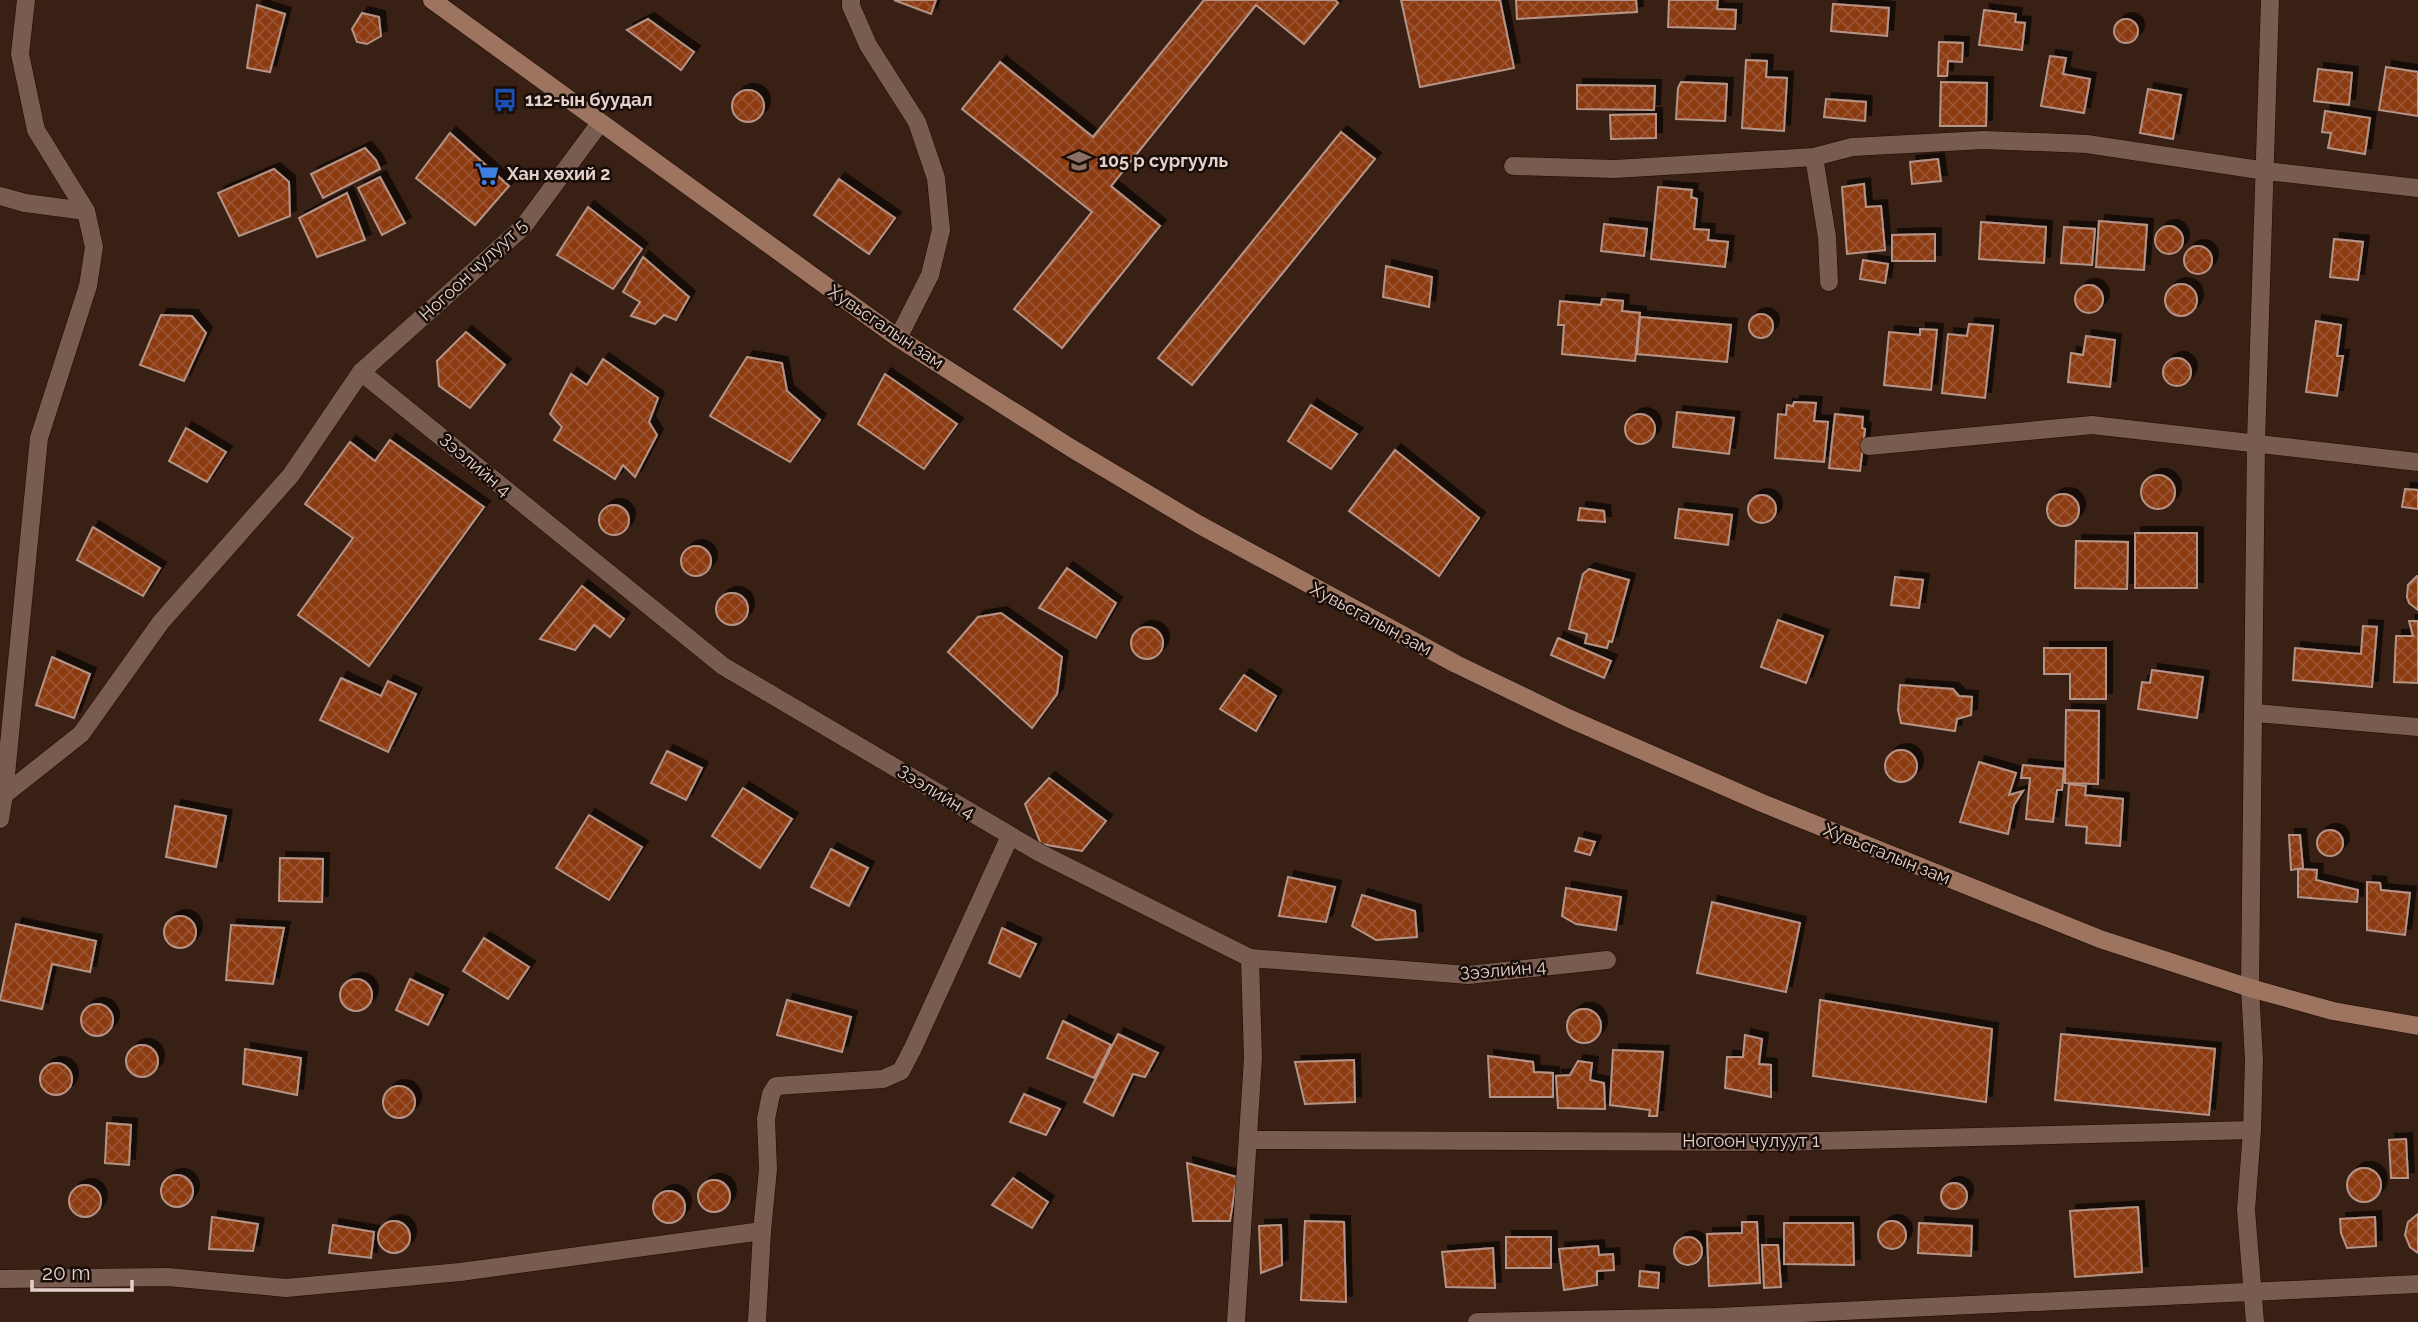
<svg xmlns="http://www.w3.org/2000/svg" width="2418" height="1322" font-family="Raleway,sans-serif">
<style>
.building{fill:url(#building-cross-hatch);stroke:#b59487;stroke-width:2;filter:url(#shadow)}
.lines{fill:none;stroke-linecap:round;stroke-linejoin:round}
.street-casing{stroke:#1f0902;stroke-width:19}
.secondary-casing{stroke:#1f0902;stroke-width:19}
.street{stroke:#795c50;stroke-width:18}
.secondary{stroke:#9c7460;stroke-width:18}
.labels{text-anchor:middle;stroke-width:5;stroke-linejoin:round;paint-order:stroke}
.poi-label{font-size:18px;font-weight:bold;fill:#e3d1ca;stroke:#180d08;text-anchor:start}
.street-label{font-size:18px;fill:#e3d1ca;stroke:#180d08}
</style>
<defs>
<pattern id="building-cross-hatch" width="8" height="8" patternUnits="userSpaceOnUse" patternTransform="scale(1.75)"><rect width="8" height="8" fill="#8b3a11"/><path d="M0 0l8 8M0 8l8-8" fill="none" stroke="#9b5532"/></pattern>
<filter id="shadow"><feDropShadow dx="6" dy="-6" stdDeviation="0" flood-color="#0009"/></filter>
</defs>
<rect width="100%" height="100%" fill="#392015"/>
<g class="building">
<polygon points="894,0 936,0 931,14"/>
<polygon points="1204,0 1335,0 1338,3 1304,44 1256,5 1111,186 1160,226 1062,348 1014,309 1092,212 962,109 1000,62 1093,137"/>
<polygon points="1401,0 1500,0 1514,68 1420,87"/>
<polygon points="1516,0 1636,0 1637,12 1517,19"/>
<polygon points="1669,0 1718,0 1717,9 1736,10 1735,29 1668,27"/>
<polygon points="1833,4 1889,8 1887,36 1831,31"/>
<polygon points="257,5 285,14 270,72 247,68"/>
<polygon points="1984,10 2016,14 2015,22 2025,23 2022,50 1979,45"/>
<polygon points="362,13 379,17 381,36 367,44 357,42 352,29"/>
<circle cx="2126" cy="31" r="12"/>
<polygon points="648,19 694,52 681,70 627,30"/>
<polygon points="1939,42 1963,43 1962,62 1948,61 1947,76 1938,76"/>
<polygon points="2050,56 2066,58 2063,74 2090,79 2084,113 2041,106"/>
<polygon points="1746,60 1767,61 1766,77 1787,78 1784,131 1742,128"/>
<polygon points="2386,67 2418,72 2418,116 2379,110"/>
<polygon points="2318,69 2352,73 2349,105 2314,101"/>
<polygon points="1681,82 1727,84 1725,121 1676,119 1678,88"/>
<polygon points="1941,82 1987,83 1986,126 1940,126"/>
<polygon points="1577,85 1655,86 1654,110 1577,109"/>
<polygon points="2148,89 2181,95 2173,139 2140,133"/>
<circle cx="748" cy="106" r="16"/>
<polygon points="1826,99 1866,102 1865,121 1824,117"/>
<polygon points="2325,111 2370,118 2365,154 2328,148 2331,133 2322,132"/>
<polygon points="1656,114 1656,138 1611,139 1610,115"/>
<polygon points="1341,132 1375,159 1192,385 1158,358"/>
<polygon points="450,133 509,186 475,225 416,178"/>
<polygon points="365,148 376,160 380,169 323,198 311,174"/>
<polygon points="1938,159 1941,181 1912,184 1910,162"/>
<polygon points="274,169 289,182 290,216 239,236 218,193"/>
<polygon points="380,177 405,223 382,235 358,188"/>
<polygon points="839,179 895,218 869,254 814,215"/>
<polygon points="1864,184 1866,207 1881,206 1885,250 1847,254 1842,187"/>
<polygon points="1658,187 1692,190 1691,197 1697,199 1694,229 1709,230 1708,240 1728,242 1725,267 1651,259"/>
<polygon points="347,193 365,240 317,257 299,218"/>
<polygon points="588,207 642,249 613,289 557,255"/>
<polygon points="2099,221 2147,225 2144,270 2096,267"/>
<polygon points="1981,222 2046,227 2044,263 1979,259"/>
<polygon points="1604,224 1647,229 1644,256 1601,251"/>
<circle cx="2169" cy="240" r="14"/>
<polygon points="2064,227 2095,229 2092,265 2061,263"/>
<polygon points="1935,234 1935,261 1892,261 1892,235"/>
<polygon points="2334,239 2363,242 2358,280 2330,277"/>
<circle cx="2198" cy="260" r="14"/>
<polygon points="643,257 689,297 676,320 664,315 655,324 631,316 640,302 623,292"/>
<polygon points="1863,260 1888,264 1885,283 1860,279"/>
<polygon points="1386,266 1432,277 1429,307 1383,297"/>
<circle cx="2181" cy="300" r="16"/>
<circle cx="2089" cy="299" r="14"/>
<polygon points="1602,299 1623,301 1622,311 1640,313 1635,361 1562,354 1564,325 1558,325 1560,301 1601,305"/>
<circle cx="1761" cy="326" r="12"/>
<polygon points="161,315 192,316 206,333 184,381 140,365"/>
<polygon points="1640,317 1731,325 1727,362 1637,354"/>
<polygon points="2316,321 2341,325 2337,356 2343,356 2337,396 2306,392"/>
<polygon points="1969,324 1993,326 1985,398 1942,393 1948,334 1967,336"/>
<polygon points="1920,329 1937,330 1931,390 1884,385 1889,332 1920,335"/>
<polygon points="466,332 505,365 470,408 439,386 437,361"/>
<polygon points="2086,336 2115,340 2110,387 2068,382 2071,353 2083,355"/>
<polygon points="747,357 782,363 787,391 820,420 790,462 710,416"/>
<circle cx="2177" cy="372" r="14"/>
<polygon points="603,359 658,398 649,422 657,435 635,477 623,465 615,479 554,440 562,427 550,414 571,374 587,385"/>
<polygon points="885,374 957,424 924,469 858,424"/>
<polygon points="1794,402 1816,403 1814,421 1828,422 1824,462 1775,458 1778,414 1786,415 1787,405 1793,406"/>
<polygon points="1311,405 1357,434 1331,469 1288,441"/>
<polygon points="1677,412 1734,418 1729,454 1673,447"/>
<polygon points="1835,414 1863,417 1862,428 1865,429 1860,471 1829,468"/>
<circle cx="1640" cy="429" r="15"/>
<polygon points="186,428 226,452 207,482 169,461"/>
<polygon points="390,440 484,507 369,666 298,615 353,538 305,504 350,442 375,461"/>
<polygon points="1395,450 1479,518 1439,576 1349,511"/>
<circle cx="2158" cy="492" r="17"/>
<polygon points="2405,489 2418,490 2418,509 2402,507"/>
<circle cx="2063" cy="510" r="16"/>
<circle cx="1762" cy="509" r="14"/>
<circle cx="614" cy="520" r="15"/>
<polygon points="1580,508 1604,511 1605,522 1578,520"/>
<polygon points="1679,509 1732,515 1728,545 1675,538"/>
<polygon points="93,527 160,568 143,596 77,560"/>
<rect x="2135" y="533" width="62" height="55"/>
<polygon points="2076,541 2128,542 2127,589 2075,588"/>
<circle cx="696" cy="561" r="15"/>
<polygon points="1067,568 1116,603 1096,638 1039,608"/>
<polygon points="1589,569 1629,580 1612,642 1609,641 1607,648 1585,643 1587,634 1569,629 1583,574"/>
<polygon points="2417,576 2418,576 2418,610 2409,603 2407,597 2408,585"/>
<polygon points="1895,577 1923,580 1919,608 1891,605"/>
<polygon points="582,586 624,619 610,637 594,625 575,650 540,639"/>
<circle cx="732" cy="609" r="16"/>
<polygon points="1001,613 1062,657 1057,694 1032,728 948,652 978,617"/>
<polygon points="1778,620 1823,636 1806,683 1761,667"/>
<polygon points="2409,621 2418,621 2418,683 2394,682 2396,636 2413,636"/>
<polygon points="2363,626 2377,627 2372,687 2293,680 2295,648 2361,654"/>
<circle cx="1147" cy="643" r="16"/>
<polygon points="1558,638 1611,661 1604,678 1551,655"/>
<polygon points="2044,648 2106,648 2106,699 2070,699 2070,674 2044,674"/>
<polygon points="52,657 90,674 74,718 36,705"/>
<polygon points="2152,670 2203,677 2197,718 2138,709 2142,682 2150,683"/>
<polygon points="1244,675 1276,696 1256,731 1220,709"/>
<polygon points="341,678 381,696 388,681 416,694 388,752 320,720"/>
<polygon points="1900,685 1953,689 1959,696 1972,697 1971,715 1957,719 1955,731 1901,723 1898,710"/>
<polygon points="2066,710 2099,711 2098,784 2065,783"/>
<circle cx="1901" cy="766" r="16"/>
<polygon points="667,751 702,768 686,800 651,783"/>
<polygon points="1979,762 2016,773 2009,795 2023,791 2014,805 2008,834 1960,822"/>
<polygon points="2023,765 2064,769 2062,790 2057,790 2053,822 2026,819 2030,778 2021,778"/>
<polygon points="1049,778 1106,821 1082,851 1041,844 1025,804"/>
<polygon points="2069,784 2086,786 2085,795 2123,799 2120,846 2086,843 2087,827 2066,825"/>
<polygon points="743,788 792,819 760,868 712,836"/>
<polygon points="175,806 226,816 216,867 166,857"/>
<polygon points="589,815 642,847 609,900 556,868"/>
<circle cx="2330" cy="843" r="13"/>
<polygon points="2289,835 2300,835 2303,868 2291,870"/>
<polygon points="1579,838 1595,842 1590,855 1575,851"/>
<polygon points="831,849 868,868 849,906 811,887"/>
<polygon points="280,858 323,859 322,902 279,901"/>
<polygon points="2298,869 2317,870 2316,880 2358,890 2357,902 2298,897"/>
<polygon points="1288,877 1335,887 1326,922 1279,916"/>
<polygon points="2367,882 2380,883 2381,890 2410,893 2405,935 2367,930"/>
<polygon points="1566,888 1621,897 1616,930 1576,924 1562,916"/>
<polygon points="1362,895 1415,911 1417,937 1376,940 1352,926"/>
<polygon points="1712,902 1800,923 1786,992 1697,973"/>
<circle cx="180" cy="932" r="16"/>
<polygon points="16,924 96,941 90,972 52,964 42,1009 0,1000"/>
<polygon points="231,925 284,928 273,984 226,980"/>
<polygon points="1002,928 1036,944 1020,977 989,963"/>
<polygon points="484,938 529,967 508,999 463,971"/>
<polygon points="410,979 443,995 428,1025 396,1010"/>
<circle cx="356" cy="995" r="16"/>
<polygon points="787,1000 851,1017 842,1052 777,1035"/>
<polygon points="1820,1000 1992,1029 1986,1102 1813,1076"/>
<circle cx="97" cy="1020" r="16"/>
<circle cx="1584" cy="1026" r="17"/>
<polygon points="1063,1021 1111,1045 1094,1078 1047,1058"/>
<polygon points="1118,1034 1158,1053 1145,1077 1133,1074 1113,1116 1084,1102"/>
<polygon points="2061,1034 2215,1049 2209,1115 2055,1100"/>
<polygon points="1745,1035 1762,1039 1759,1064 1771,1065 1771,1097 1725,1088 1727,1057 1743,1057"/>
<circle cx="142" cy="1061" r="16"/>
<polygon points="245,1049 301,1058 297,1095 243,1084"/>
<polygon points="1613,1050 1663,1052 1657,1116 1649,1116 1650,1110 1610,1105"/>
<polygon points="1488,1056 1533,1062 1534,1072 1553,1073 1553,1097 1490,1097"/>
<polygon points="1354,1060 1355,1102 1305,1104 1295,1062"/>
<polygon points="1578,1061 1592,1063 1590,1080 1604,1083 1605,1109 1558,1108 1556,1076 1570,1075"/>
<circle cx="56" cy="1079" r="16"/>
<circle cx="399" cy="1102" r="16"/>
<polygon points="1024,1094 1060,1109 1046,1135 1010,1122"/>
<polygon points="107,1123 131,1125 129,1165 105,1163"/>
<polygon points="2406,1139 2408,1178 2391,1178 2389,1140"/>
<polygon points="1187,1163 1237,1177 1230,1221 1193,1221"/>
<circle cx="2364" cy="1185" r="17"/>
<circle cx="177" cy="1191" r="16"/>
<polygon points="1013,1178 1048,1202 1032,1228 992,1205"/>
<circle cx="714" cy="1196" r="16"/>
<circle cx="1954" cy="1196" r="13"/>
<circle cx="85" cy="1201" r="16"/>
<circle cx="669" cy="1207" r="16"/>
<polygon points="2138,1207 2142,1272 2075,1277 2070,1211"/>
<polygon points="2418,1214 2418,1253 2410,1247 2405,1235 2408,1222"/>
<polygon points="212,1217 258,1224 253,1251 209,1249"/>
<polygon points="2375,1217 2376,1246 2347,1248 2341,1233 2340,1219"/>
<polygon points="1305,1221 1344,1222 1346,1302 1301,1300"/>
<circle cx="1892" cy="1235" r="14"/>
<circle cx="394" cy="1237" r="16"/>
<polygon points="1742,1222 1757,1222 1760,1283 1709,1286 1707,1234 1742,1233"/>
<polygon points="1784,1223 1853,1223 1854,1265 1784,1264"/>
<polygon points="1919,1223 1972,1226 1971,1256 1918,1253"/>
<polygon points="333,1225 374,1232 371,1258 329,1253"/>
<polygon points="1281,1225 1282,1265 1261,1273 1259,1226"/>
<rect x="1506" y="1237" width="45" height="31"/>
<circle cx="1688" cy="1251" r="14"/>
<polygon points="1762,1245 1778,1245 1781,1287 1764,1288"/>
<polygon points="1598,1246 1599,1255 1613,1254 1614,1270 1597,1271 1597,1285 1564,1290 1559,1249"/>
<polygon points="1493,1248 1495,1288 1446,1287 1442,1252"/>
<polygon points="1640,1271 1659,1273 1658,1288 1639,1286"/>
</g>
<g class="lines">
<g class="street-casing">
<g id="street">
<polyline points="851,0 851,6 868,45 917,122 936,178 941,230 930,275 898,338"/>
<polyline points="1814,157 1827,237 1829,282"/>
<polyline points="1513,166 1615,169 1814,157 1852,147 1984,140 2087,144 2266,171 2418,188"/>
<polyline points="0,196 25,203 86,211"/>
<polyline points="361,372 723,666 1040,853 1250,958 1468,975 1607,960"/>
<polyline points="1869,446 2092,425 2418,462"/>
<polyline points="2255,713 2418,727"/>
<polyline points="0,795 4,795 81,734 161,622 291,475 361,372 523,227 600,123"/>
<polyline points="0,819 4,795 39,438 88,286 94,247 86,211 36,130 20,54 26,0"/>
<polyline points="1249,1140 1775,1142 2252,1130"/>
<polyline points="0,1279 168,1277 286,1288 460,1272 762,1231"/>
<polyline points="757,1322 762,1231 768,1169 766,1119 771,1094 776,1086 883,1079 901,1071 913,1048 1010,836"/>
<polyline points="1236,1322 1253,1058 1250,958"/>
<polyline points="1477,1322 1717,1317 2418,1284"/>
<polyline points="2255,1322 2246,1210 2252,1130 2254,1060 2250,988 2256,442 2270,0"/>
</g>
</g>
<g class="secondary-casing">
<polyline id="secondary" points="432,0 898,338 1071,448 1198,524 1456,664 1568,718 1762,803 2100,939 2250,988 2333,1011 2418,1026"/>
</g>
<use href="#street" class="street"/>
<use href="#secondary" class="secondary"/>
</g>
<defs>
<g id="bus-bare" transform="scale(1.89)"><path d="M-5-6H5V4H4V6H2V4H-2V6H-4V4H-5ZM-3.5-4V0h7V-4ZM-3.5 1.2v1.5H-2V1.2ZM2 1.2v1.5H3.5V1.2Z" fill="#1a4fb4" stroke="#180d08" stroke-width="2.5" paint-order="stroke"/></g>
<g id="school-bare" transform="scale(1.89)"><path d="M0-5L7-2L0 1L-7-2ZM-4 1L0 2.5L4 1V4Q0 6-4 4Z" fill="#8d6e63" stroke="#180d08" stroke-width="2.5" paint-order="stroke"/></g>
<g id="supermarket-bare" transform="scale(1.89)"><path d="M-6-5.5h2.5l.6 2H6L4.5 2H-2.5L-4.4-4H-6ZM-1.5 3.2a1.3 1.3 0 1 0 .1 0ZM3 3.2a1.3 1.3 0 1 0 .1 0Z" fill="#3f7fe0" stroke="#180d08" stroke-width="2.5" paint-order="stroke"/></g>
</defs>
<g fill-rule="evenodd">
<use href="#bus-bare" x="505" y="100"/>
<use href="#school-bare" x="1079" y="161"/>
<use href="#supermarket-bare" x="487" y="174"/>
</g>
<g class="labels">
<g class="poi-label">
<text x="525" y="106">112-ын буудал</text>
<text x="1099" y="167">105 р сургууль</text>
<text x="507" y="180">Хан хөхий 2</text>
</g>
<g class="street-label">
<text transform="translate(473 270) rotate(-43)" y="6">Ногоон чулуут 5</text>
<text transform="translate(886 327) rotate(34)" y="6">Хувьсгалын зам</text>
<text transform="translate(475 465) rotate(40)" y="6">Зээлийн 4</text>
<text transform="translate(1371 619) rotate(28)" y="6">Хувьсгалын зам</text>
<text transform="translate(936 792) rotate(31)" y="6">Зээлийн 4</text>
<text transform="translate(1887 854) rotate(22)" y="6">Хувьсгалын зам</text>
<text transform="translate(1503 970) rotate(-5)" y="6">Зээлийн 4</text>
<text x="1751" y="1147">Ногоон чулуут 1</text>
</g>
</g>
<path d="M32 1280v10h100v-10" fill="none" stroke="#e3d1ca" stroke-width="3.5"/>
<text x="42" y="1280" font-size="21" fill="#e3d1ca" stroke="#180d08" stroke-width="5" paint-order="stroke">20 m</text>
</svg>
